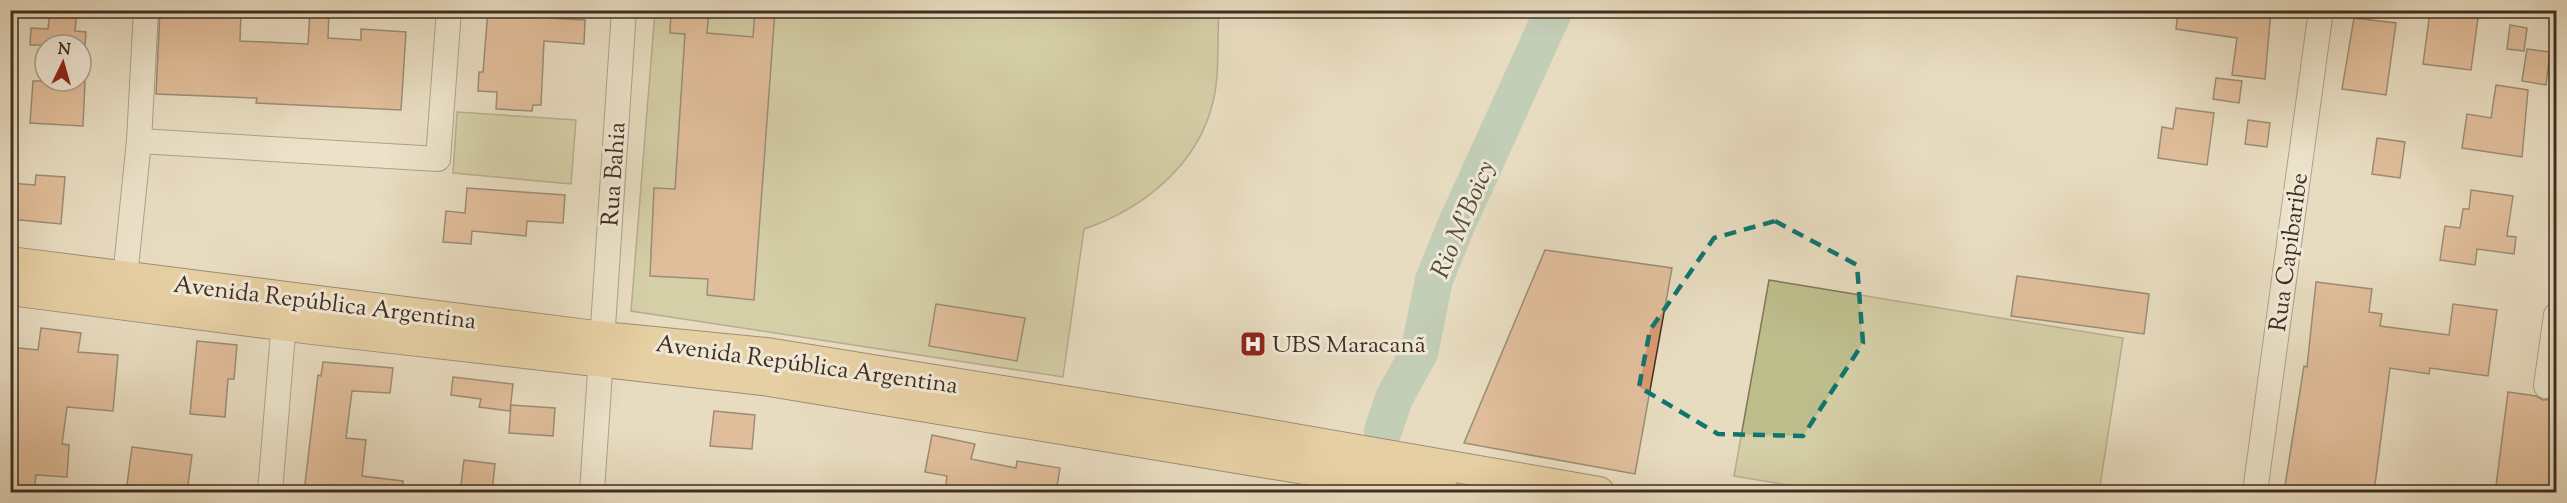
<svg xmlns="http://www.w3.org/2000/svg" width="2567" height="503" font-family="'Sorts Mill Goudy',serif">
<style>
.green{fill:#bebe8d;stroke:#7f7656;stroke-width:1.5}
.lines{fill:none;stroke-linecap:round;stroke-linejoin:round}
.river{stroke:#98bcad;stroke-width:38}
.building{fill:#d99970;stroke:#402e20;stroke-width:1.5}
.minor-casing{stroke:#6a5a48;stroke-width:26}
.major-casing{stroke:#402e20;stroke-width:32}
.minor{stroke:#f0e8d6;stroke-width:24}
.major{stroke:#e4be80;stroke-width:30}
.marked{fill:none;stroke:#0f766e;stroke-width:4.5;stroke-dasharray:12 8;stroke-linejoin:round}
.labels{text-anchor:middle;stroke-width:6;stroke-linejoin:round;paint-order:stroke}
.street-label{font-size:24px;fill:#402e20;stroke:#f0e8d6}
.poi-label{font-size:24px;fill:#402e20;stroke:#f0e8d6;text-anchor:start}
.water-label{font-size:26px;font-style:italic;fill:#524a3c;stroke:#f0e8d6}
</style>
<rect width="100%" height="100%" fill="#e8dcc0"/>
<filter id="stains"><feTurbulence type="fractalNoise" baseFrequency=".00333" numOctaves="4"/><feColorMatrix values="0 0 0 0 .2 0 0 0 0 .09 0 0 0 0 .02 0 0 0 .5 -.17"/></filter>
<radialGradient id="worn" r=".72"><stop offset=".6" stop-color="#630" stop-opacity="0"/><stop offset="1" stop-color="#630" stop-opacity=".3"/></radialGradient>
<g class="green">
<path d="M655,11H1219C1217,40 1220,74 1213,102C1198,165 1143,209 1084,229L1063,377L631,311Z"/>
<polygon points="457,112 576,120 571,184 453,173"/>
<polygon points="1769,280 2123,338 2099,492 1828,492 1734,476"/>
</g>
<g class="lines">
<polyline class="river" points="1383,431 1394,398 1419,353 1434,280 1455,228 1554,10"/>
</g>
<g class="building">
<polygon points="50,10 77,10 75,31 86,32 85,45 30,45 31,28 48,29"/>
<polygon points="160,10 241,10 240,41 308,44 310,10 329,10 328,38 361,40 361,29 406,32 401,110 256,103 257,98 156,94"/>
<polygon points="488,10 550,10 549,18 585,20 584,44 544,41 541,105 533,105 532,111 496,109 497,92 478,91 479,72 483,72"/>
<polygon points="671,10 709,10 707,33 753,37 755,10 775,10 754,300 707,295 708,279 650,276 654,188 675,189 685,34 670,33"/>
<polygon points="2178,10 2271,10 2265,79 2232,75 2237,38 2176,29"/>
<polygon points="2430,12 2478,18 2471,70 2423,64"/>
<polygon points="2354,18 2396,23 2386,95 2342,89"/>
<polygon points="2510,25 2527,28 2524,51 2507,49"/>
<polygon points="2527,49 2550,52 2546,85 2522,81"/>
<polygon points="2216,78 2242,81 2239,103 2213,99"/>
<polygon points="33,81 85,81 83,126 30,123"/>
<polygon points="2496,85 2528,90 2522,157 2462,148 2467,114 2491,118"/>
<polygon points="2176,108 2214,113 2207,165 2158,158 2162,127 2173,129"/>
<polygon points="2248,120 2270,123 2267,147 2245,144"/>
<polygon points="2377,138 2405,142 2400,178 2372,174"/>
<polygon points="36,175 65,177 61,224 10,219 10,183 35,185"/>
<polygon points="467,188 565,195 563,223 527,221 526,236 472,231 471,244 443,242 446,211 465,213"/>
<polygon points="2471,190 2513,196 2507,236 2516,237 2514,254 2477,249 2475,265 2440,260 2445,226 2460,228 2463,209 2469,209"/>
<polygon points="1545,250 1672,268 1635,474 1464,443"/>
<polygon points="2017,276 2149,294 2144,334 2011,316"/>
<polygon points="2316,282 2372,289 2369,312 2382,314 2380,326 2449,335 2453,304 2497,310 2488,376 2430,368 2429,374 2390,368 2374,492 2284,492 2304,366 2307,367"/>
<polygon points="936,304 1025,318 1017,361 929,346"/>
<polygon points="41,328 81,333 78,352 118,355 113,411 67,407 62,444 69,445 67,477 36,475 34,492 10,492 10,347 38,350"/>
<polygon points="197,341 237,345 234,379 228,379 225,417 190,414"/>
<polygon points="323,362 393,368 390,393 352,391 346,438 366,440 362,476 403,481 402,492 304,492 318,375 321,376"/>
<polygon points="453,377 513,384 510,411 479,407 481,399 451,395"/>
<polygon points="2508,392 2536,396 2543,400 2556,399 2556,492 2496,486"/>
<polygon points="511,405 555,408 553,436 509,433"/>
<polygon points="714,411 755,415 752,449 710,446"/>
<polygon points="932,435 975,444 971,459 1016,468 1017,461 1060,468 1056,492 945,492 947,476 925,472"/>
<polygon points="132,447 192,455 187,492 126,492"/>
<polygon points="464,460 495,464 492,492 460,492"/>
</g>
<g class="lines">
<g class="minor-casing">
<g id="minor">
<polyline points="139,141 438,159 449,10"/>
<polyline points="125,277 139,141 146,10"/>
<polyline points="2546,386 2556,315"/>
<polyline points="270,492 285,309"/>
<polyline points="592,492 624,10"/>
<polyline points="2255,492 2321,10"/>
</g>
</g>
<g class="major-casing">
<g id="major">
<polyline points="10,262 603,337 767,353 1232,428 1599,492"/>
<polyline points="10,290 312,329 763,380 1444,492"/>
</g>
</g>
<use href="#minor" class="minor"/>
<use href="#major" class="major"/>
</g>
<path d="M0 0H2567V503H0ZM1775,221L1857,265L1863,343L1803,436L1718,434L1639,387L1650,330L1714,238Z" fill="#e8dcc0" fill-opacity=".55" fill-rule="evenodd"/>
<path class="marked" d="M1775,221L1857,265L1863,343L1803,436L1718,434L1639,387L1650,330L1714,238Z"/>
<defs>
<g id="hospital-square" transform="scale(1.35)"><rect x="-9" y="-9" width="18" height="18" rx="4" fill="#8f2418" stroke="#f0e8d6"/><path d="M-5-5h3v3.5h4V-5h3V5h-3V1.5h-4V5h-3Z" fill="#fff"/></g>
</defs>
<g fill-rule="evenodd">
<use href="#hospital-square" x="1253" y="344"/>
</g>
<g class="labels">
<g class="street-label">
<text transform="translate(613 174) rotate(-86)" y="8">Rua Bahia</text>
<text transform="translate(2288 252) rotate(-82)" y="8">Rua Capibaribe</text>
<text transform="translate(325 302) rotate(7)" y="8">Avenida República Argentina</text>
<text transform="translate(807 364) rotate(8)" y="8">Avenida República Argentina</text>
</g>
<g class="poi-label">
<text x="1272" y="352">UBS Maracanã</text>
</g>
<g class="water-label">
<text transform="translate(1462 219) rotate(-67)" y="9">Rio M'Boicy</text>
</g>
</g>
<rect width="2567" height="503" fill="none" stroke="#e8dcc0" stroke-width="36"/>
<rect x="12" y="12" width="2543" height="479" fill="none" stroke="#402e20" stroke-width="3"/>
<rect x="18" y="18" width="2531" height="467" fill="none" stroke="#402e20" stroke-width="1.5"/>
<g transform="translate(63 63) rotate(5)"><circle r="28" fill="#f0e8d6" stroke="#aa9e8d" stroke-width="1.5"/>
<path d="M0-4.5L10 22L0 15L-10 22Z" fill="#8f2418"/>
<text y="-9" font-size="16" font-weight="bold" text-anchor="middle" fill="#402e20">N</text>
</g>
<rect width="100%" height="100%" filter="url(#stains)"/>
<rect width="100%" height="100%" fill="url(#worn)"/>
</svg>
